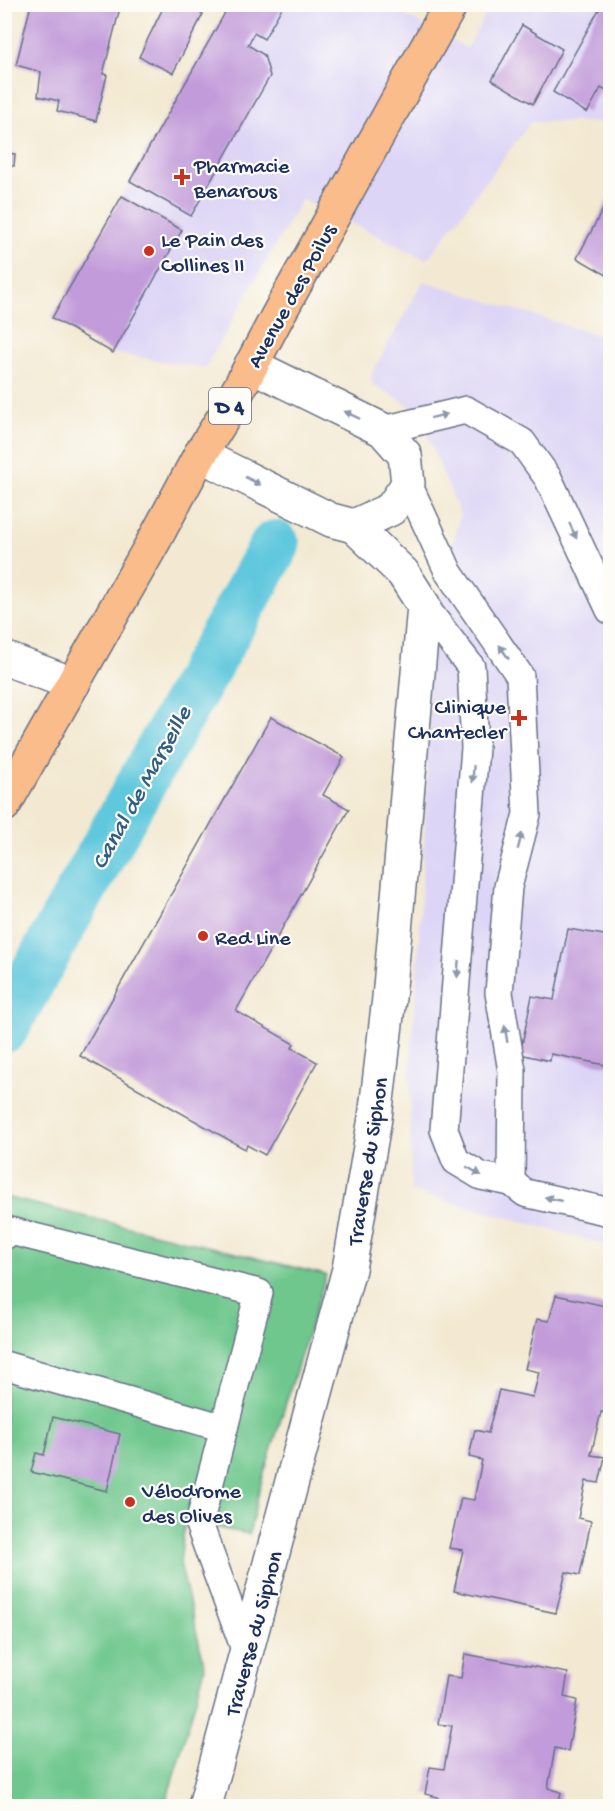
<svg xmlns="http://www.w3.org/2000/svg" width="615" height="1811" font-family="'Gochi Hand',sans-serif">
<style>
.built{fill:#ddd5f6}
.green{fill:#6fc78e;stroke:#457b76;stroke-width:1.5}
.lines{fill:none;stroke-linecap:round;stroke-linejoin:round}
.canal{stroke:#61c8dd;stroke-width:50}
.building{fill:#c29cda}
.service-casing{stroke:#677087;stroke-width:30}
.minor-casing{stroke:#677087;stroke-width:36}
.primary-casing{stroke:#677087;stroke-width:36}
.service{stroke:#fff;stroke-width:27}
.minor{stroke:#fff;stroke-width:33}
.primary{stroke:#f9bc8a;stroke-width:33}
.oneway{fill:#8d97ae}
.poi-dot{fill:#c8321e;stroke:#fdfcf7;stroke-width:2}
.labels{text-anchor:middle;stroke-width:4.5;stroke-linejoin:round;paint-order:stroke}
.shield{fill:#fdfcf7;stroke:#5f6c8c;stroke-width:1.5}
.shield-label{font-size:21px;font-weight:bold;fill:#1b2f5e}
.poi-label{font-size:22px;fill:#1b2f5e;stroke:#fdfcf7;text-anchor:start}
.street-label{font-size:22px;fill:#1b2f5e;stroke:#fdfcf7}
.water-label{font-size:24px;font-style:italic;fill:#305d84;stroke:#fdfcf7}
</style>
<rect width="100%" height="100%" fill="#fdfcf7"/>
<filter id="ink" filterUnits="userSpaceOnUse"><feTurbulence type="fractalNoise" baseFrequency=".0167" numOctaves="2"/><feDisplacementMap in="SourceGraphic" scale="12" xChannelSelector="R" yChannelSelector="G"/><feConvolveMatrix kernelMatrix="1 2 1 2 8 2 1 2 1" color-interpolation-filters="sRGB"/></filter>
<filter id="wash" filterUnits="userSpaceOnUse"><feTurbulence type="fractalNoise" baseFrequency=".008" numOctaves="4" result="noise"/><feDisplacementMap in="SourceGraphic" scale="24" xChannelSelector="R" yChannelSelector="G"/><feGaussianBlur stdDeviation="1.35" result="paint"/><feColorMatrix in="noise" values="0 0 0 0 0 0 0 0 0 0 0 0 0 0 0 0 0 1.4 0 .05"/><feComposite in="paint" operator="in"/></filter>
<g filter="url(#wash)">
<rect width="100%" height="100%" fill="#f3e9d2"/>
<g class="built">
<polygon points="230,5 384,5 467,48 491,5 610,5 610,122 531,122 427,260 302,199 205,368 113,353 52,318"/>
<polygon points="423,281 610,339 610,1246 411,1191 410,1066 416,994 427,785 428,651 460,515 417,410 372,384 371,375"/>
</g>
<polygon class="green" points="5,1197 326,1275 261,1483 249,1534 185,1521 180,1563 205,1668 165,1806 5,1806"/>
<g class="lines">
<polyline class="canal" points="4,1028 275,545"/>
</g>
<g id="blocks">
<g class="building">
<polygon points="31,4 121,4 103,74 107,75 96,121 57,111 59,101 38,96 41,72 16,65"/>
<polygon points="165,4 184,4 203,14 173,73 139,57"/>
<polygon points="230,4 284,4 264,39 254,33 248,45 264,55 270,76 191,216 130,181"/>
<polygon points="602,4 610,4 610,93 601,88 587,113 553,92"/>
<polygon points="522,25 562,49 533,104 492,80"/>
<polygon points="5,153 15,154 14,166 5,166"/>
<polygon points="122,196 182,230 113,353 52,318"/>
<polygon points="610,196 610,277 577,258"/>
<polygon points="271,717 344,757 323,795 349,809 236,1011 294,1044 292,1048 317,1062 265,1155 247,1145 245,1149 80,1056"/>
<polygon points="568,929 610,936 610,1066 551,1054 550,1061 520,1054 532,996 554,1000"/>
<polygon points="556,1295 610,1307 610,1414 601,1412 591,1455 605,1457 599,1483 586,1481 578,1518 591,1521 580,1575 566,1572 556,1613 454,1591 463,1550 449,1548 461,1498 474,1500 482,1460 469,1457 475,1430 488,1433 499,1390 533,1397 539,1372 525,1369 537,1319 549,1321"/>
<polygon points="53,1417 120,1434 107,1491 31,1472 36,1453 44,1455"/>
<polygon points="465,1654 568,1673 564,1697 577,1700 568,1751 555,1748 548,1788 561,1792 558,1806 436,1806 438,1797 425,1794 430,1767 444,1769 452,1726 438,1724 446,1676 461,1678"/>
</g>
</g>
</g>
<g filter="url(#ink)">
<use href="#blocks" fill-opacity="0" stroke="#677087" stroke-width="1.5"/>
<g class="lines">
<g class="service-casing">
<g id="service">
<polyline points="383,430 466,410 522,442 548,478 610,610"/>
<polyline points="408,484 449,573 520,676 527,814 508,887 499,993 512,1071 511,1182 525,1193 610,1212"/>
<polyline points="424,606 471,667 475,748 444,1130 456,1161 481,1176 511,1182"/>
<polyline points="4,1236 6,1230 259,1293 199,1524 246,1652"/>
<polyline points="4,1365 224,1428"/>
</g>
</g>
<g class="minor-casing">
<g id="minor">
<polyline points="200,455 331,520 354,526 391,509 408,484 405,455 383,430 251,365"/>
<polyline points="4,658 73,684"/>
<polyline points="205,1806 349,1269 375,1118 389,998 424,606 403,573 354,526"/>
</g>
</g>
<g class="primary-casing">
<polyline id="primary" points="4,805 155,539 200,455 225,415 278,315 451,4"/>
</g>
<use href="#service" class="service"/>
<use href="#minor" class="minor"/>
<use href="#primary" class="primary"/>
</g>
<defs><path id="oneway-solid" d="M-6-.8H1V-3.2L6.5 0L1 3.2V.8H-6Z" transform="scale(1.5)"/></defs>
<g class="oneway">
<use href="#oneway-solid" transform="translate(352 415) rotate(-154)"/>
<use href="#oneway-solid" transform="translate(439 416) rotate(-14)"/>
<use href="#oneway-solid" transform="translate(253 481) rotate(27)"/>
<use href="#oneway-solid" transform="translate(573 531) rotate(65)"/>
<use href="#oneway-solid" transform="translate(504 652) rotate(-124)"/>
<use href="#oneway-solid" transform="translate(473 774) rotate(94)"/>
<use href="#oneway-solid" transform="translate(520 841) rotate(-75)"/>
<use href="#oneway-solid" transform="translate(458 969) rotate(94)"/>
<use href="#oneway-solid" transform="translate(506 1034) rotate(-99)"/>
<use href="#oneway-solid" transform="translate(474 1171) rotate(30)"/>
<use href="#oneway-solid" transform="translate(553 1199) rotate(-167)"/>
</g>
</g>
<g class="poi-dot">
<path d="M179 168h6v6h6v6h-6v6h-6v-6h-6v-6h6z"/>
<circle cx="149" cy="251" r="6"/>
<path d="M516 709h6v6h6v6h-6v6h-6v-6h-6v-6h6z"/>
<circle cx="203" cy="936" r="6"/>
<circle cx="130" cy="1502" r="6"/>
</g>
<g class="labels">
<rect class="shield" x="209" y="388" width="42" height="36" rx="4.5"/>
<g class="shield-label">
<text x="230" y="413">D 4</text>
</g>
<g class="poi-label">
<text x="194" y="172">Pharmacie<tspan x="194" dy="25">Benarous</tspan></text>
<text x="161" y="246">Le Pain des<tspan x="161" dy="25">Collines II</tspan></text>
<text x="506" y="713" text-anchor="end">Clinique<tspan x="506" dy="25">Chantecler</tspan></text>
<text x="215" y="944">Red Line</text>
<text x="142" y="1497">Vélodrome<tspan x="142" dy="25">des Olives</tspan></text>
</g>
<g class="street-label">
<text transform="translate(290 295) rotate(-61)" y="8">Avenue des Poilus</text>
<text transform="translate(366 1161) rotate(-81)" y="8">Traverse du Siphon</text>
<text transform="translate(252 1633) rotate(-75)" y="8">Traverse du Siphon</text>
</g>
<g class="water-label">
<text transform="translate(140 787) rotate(-61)" y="8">Canal de Marseille</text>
</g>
</g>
<rect width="615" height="1811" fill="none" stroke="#fdfcf7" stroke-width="24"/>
</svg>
